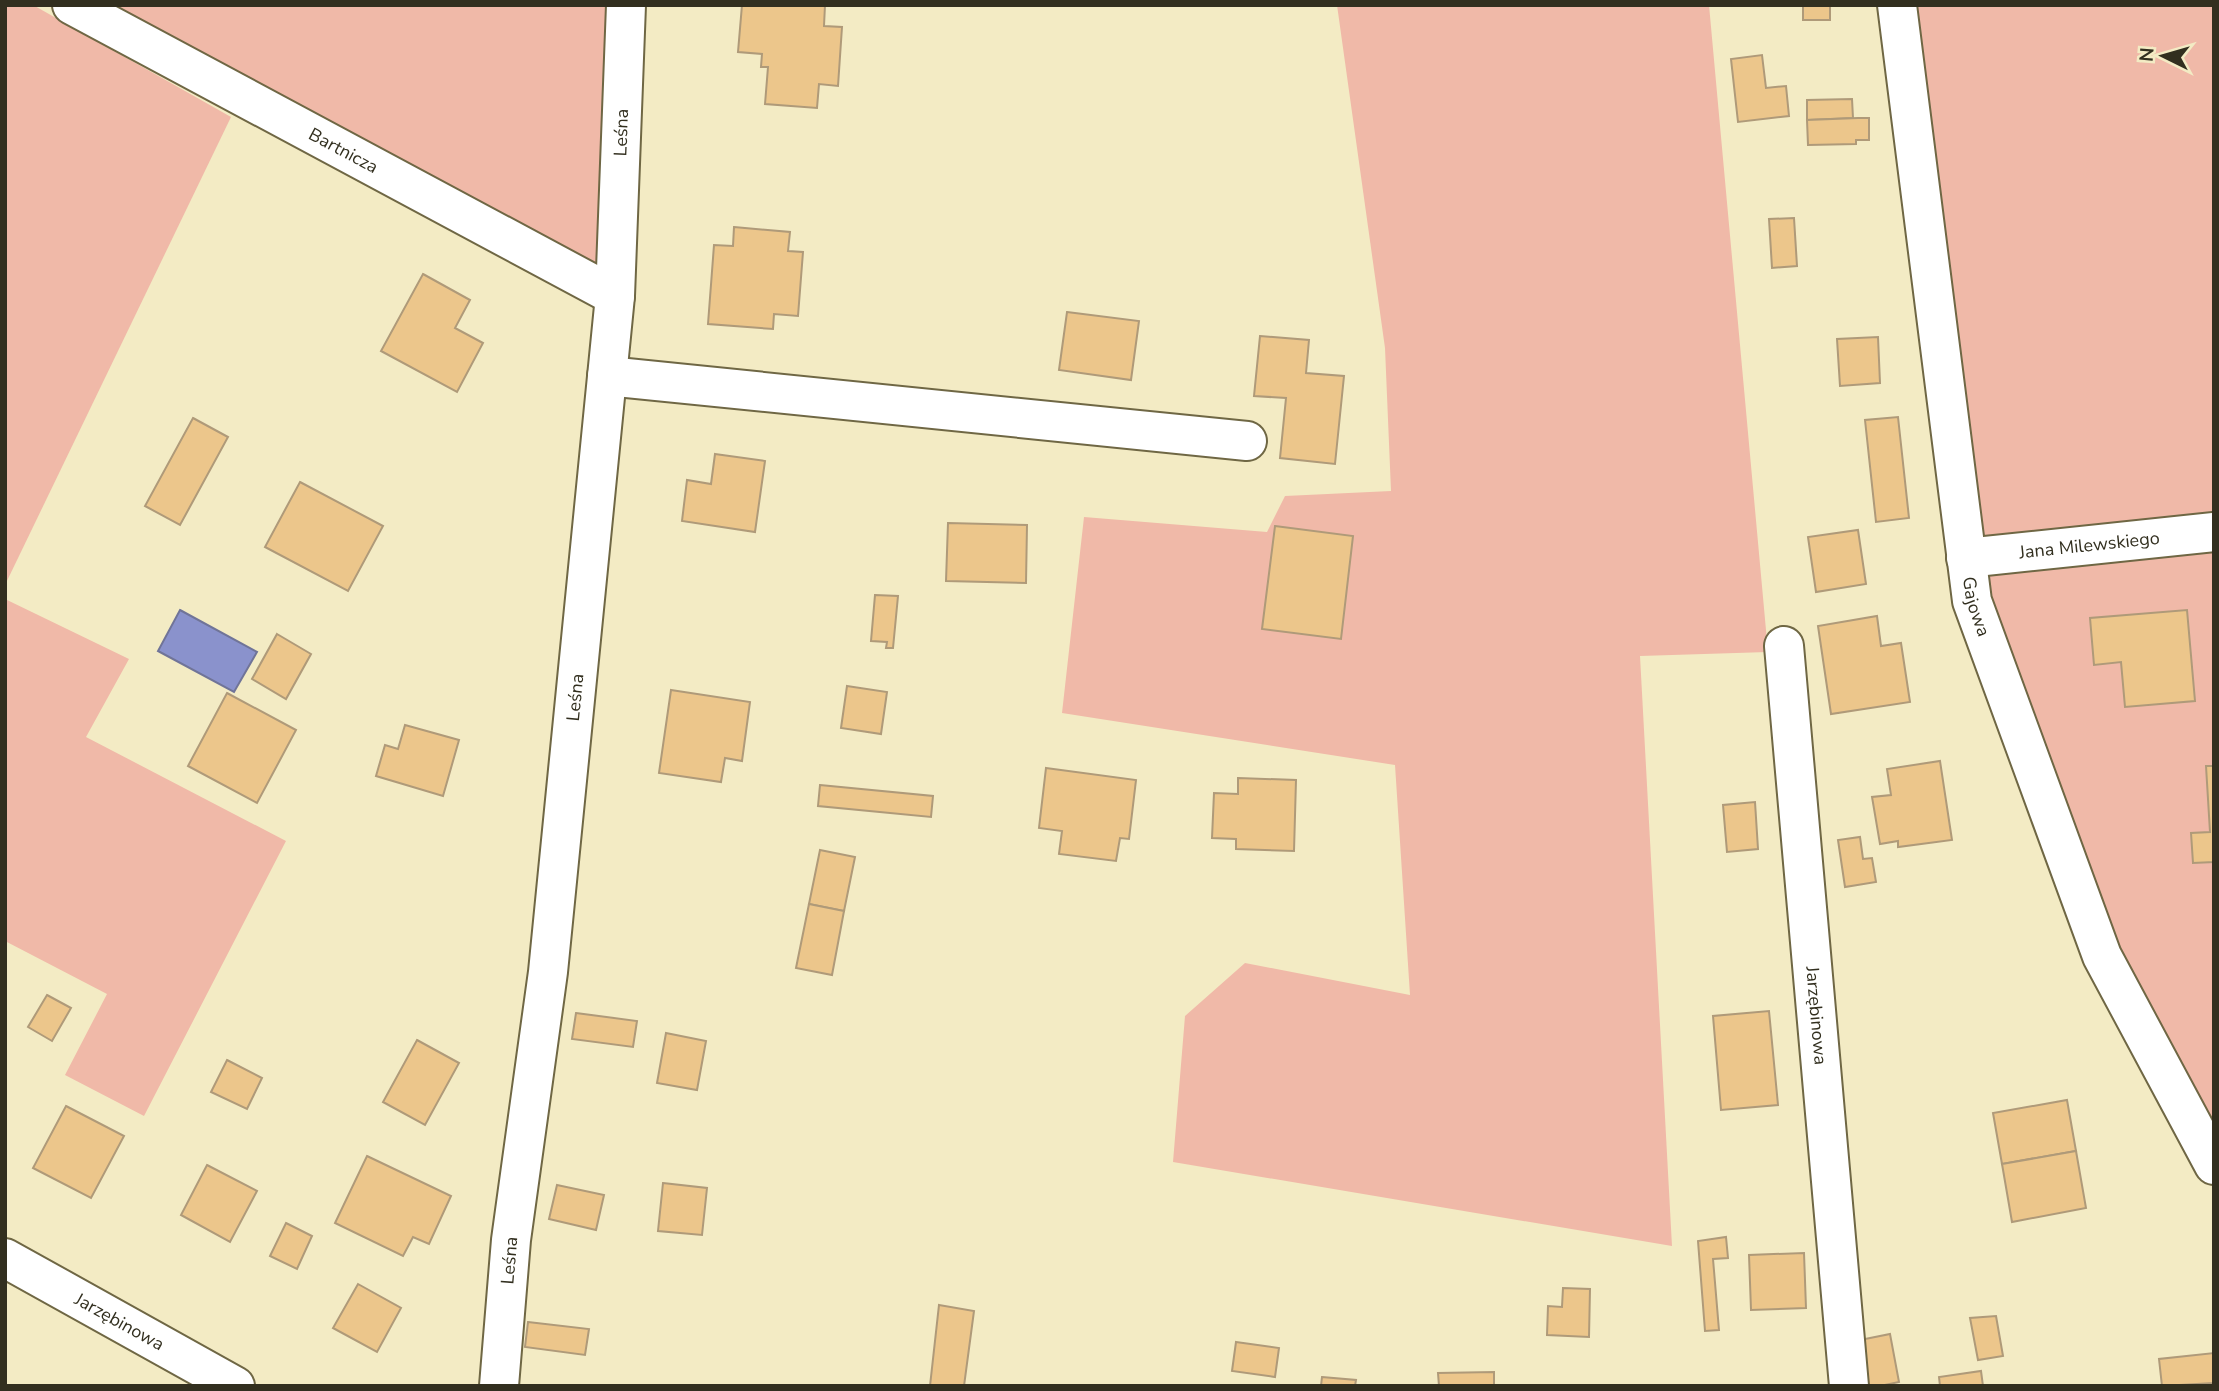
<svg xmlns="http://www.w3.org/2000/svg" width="2219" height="1391" font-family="'Nunito Sans',sans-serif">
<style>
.green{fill:#f0b9a8}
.water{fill:#8a92cc;stroke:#707498;stroke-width:2}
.building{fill:#ecc68b;stroke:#af9a79;stroke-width:2}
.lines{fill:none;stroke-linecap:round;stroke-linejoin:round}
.minor-casing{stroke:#6f6744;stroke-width:42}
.minor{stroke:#fff;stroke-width:38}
.labels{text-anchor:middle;stroke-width:5;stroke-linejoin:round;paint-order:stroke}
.street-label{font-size:18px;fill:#322f1f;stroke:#f3ebc4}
</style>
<rect width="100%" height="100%" fill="#f3ebc4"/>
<g class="green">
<polygon points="5,5 33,5 231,117 5,585"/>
<polygon points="72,5 626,5 615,296"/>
<polygon points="1337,5 1709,5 1768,652 1640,656 1672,1246 1173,1162 1185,1016 1245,963 1410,995 1395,765 1062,713 1084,517 1267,532 1285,496 1391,491 1385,348"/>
<polygon points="1897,5 2214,5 2214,1165 2102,956 1972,601"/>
<polygon points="5,599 129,659 86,737 286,841 144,1116 65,1075 107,994 5,941"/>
</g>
<polygon class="water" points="180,610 257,652 234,692 158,651"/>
<g class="building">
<polygon points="742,5 825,5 824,26 842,27 838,86 819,84 817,108 765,104 768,67 761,67 762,54 738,52"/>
<rect x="1803" y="5" width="27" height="15"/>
<polygon points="1762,55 1766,88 1786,86 1789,116 1738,122 1731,59"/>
<polygon points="1852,99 1853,118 1807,120 1807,100"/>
<polygon points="1858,118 1869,118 1869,140 1856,140 1856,144 1808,145 1807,120"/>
<polygon points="1794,218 1797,266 1772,268 1769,219"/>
<polygon points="734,227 790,232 788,251 803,252 798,316 774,314 773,329 708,324 714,245 733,246"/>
<polygon points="423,274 470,300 455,328 483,343 457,392 381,351"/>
<polygon points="1067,312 1139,321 1131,380 1059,370"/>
<polygon points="1260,336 1309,340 1306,373 1344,376 1335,464 1280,458 1286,398 1254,396"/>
<polygon points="1878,337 1880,383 1840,386 1837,339"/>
<polygon points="1898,417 1909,518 1876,522 1865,420"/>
<polygon points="193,418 228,437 180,525 145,506"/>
<polygon points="715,454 765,461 755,532 682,521 687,480 711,484"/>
<polygon points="300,482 383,526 348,591 265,547"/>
<polygon points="948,523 1027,525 1026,583 946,581"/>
<polygon points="1275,526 1353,536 1341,639 1262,629"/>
<polygon points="1858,530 1866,584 1816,592 1808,537"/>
<polygon points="875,595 898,596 893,648 886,648 887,642 871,641"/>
<polygon points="2187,610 2195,701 2125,707 2121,662 2094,665 2090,618"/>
<polygon points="1877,616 1881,646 1901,643 1910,702 1831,714 1818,626"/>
<polygon points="277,634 311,654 286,699 252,679"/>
<polygon points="847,686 887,692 881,734 841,728"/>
<polygon points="671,690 750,702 742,761 725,758 721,782 659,773"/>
<polygon points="227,693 296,730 257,803 188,766"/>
<polygon points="405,725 459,740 443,796 376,776 385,745 398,749"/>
<polygon points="1940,761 1952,840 1898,847 1898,841 1880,844 1872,797 1891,795 1887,769"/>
<polygon points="2206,766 2214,766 2214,862 2193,863 2191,833 2210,832"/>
<polygon points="1046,768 1136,780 1129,839 1120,838 1116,861 1059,854 1062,831 1039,828"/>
<polygon points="1238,778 1296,780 1294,851 1236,849 1236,839 1212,838 1214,793 1238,794"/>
<polygon points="820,785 933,796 931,817 818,806"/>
<polygon points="1755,802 1758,849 1727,852 1723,805"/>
<polygon points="1860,837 1863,859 1872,858 1876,882 1845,887 1838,840"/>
<polygon points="820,850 855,857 844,911 809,904"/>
<polygon points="809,904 844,911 832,975 796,968"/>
<polygon points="47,995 71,1008 52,1041 28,1027"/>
<polygon points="1769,1011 1778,1105 1721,1110 1713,1016"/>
<polygon points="576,1013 637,1021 633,1047 572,1039"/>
<polygon points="666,1033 706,1041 697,1090 657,1083"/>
<polygon points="417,1040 459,1063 425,1125 383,1102"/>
<polygon points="227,1060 262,1078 247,1109 211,1092"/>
<polygon points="2067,1100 2076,1151 2002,1164 1993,1113"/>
<polygon points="66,1106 124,1136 91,1198 33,1168"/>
<polygon points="2076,1151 2086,1208 2012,1222 2002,1164"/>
<polygon points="367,1156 451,1196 429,1244 413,1237 403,1256 335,1223"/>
<polygon points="207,1165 257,1191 230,1242 181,1215"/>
<polygon points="663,1183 707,1188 702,1235 658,1231"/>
<polygon points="557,1185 604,1195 596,1230 549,1219"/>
<polygon points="286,1223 312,1236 297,1269 270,1256"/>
<polygon points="1726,1237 1728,1258 1713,1259 1719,1330 1705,1331 1698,1241"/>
<polygon points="1804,1253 1806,1308 1751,1310 1749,1255"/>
<polygon points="358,1284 401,1308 377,1352 333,1328"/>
<polygon points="1563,1288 1590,1289 1589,1337 1547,1335 1548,1306 1562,1307"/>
<polygon points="939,1305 974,1311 964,1386 930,1386"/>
<polygon points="1996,1316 2003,1356 1978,1360 1970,1318"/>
<polygon points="528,1322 589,1329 585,1355 525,1347"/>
<polygon points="1890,1334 1899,1382 1880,1386 1864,1386 1855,1341"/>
<polygon points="1236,1342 1279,1348 1275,1377 1232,1371"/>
<polygon points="2214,1353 2214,1383 2162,1386 2159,1359"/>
<polygon points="1981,1371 1983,1386 1940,1386 1939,1377"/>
<polygon points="1494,1372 1494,1386 1439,1386 1438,1373"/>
<polygon points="1322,1377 1356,1380 1355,1386 1321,1386"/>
</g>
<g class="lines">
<g class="minor-casing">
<g id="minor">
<path id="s1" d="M72,5L615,296"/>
<path id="s2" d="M1897,5L1972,601L2102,956L2214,1165"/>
<polyline points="607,376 1247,441"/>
<path id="s3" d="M1966,558L2214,532"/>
<path id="s4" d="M1784,646L1849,1386"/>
<path id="s5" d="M5,1258L235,1386"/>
<path id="s6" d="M499,1386L511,1240L548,972L615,296L626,5"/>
</g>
</g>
<use href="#minor" class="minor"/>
</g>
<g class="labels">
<g class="street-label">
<text dy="6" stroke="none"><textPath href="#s6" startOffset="1260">Leśna</textPath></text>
<text dy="6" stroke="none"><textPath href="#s1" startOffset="308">Bartnicza</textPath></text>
<text dy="6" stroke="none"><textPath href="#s3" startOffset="124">Jana Milewskiego</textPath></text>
<text dy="6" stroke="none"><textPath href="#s2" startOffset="607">Gajowa</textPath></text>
<text dy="6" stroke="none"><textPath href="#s6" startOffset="693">Leśna</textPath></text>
<text dy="6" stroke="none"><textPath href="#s4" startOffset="371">Jarzębinowa</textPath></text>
<text dy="6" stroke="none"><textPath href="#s6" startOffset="126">Leśna</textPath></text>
<text dy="6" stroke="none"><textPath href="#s5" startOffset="131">Jarzębinowa</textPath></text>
</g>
</g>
<rect width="2219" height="1391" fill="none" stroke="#322f1f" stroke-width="14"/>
<g transform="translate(2163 56) rotate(275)" stroke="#f3ebc4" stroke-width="5" paint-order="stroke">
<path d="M0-5L12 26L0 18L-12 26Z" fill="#322f1f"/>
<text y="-10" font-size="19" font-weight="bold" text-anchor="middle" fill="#322f1f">N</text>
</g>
</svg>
